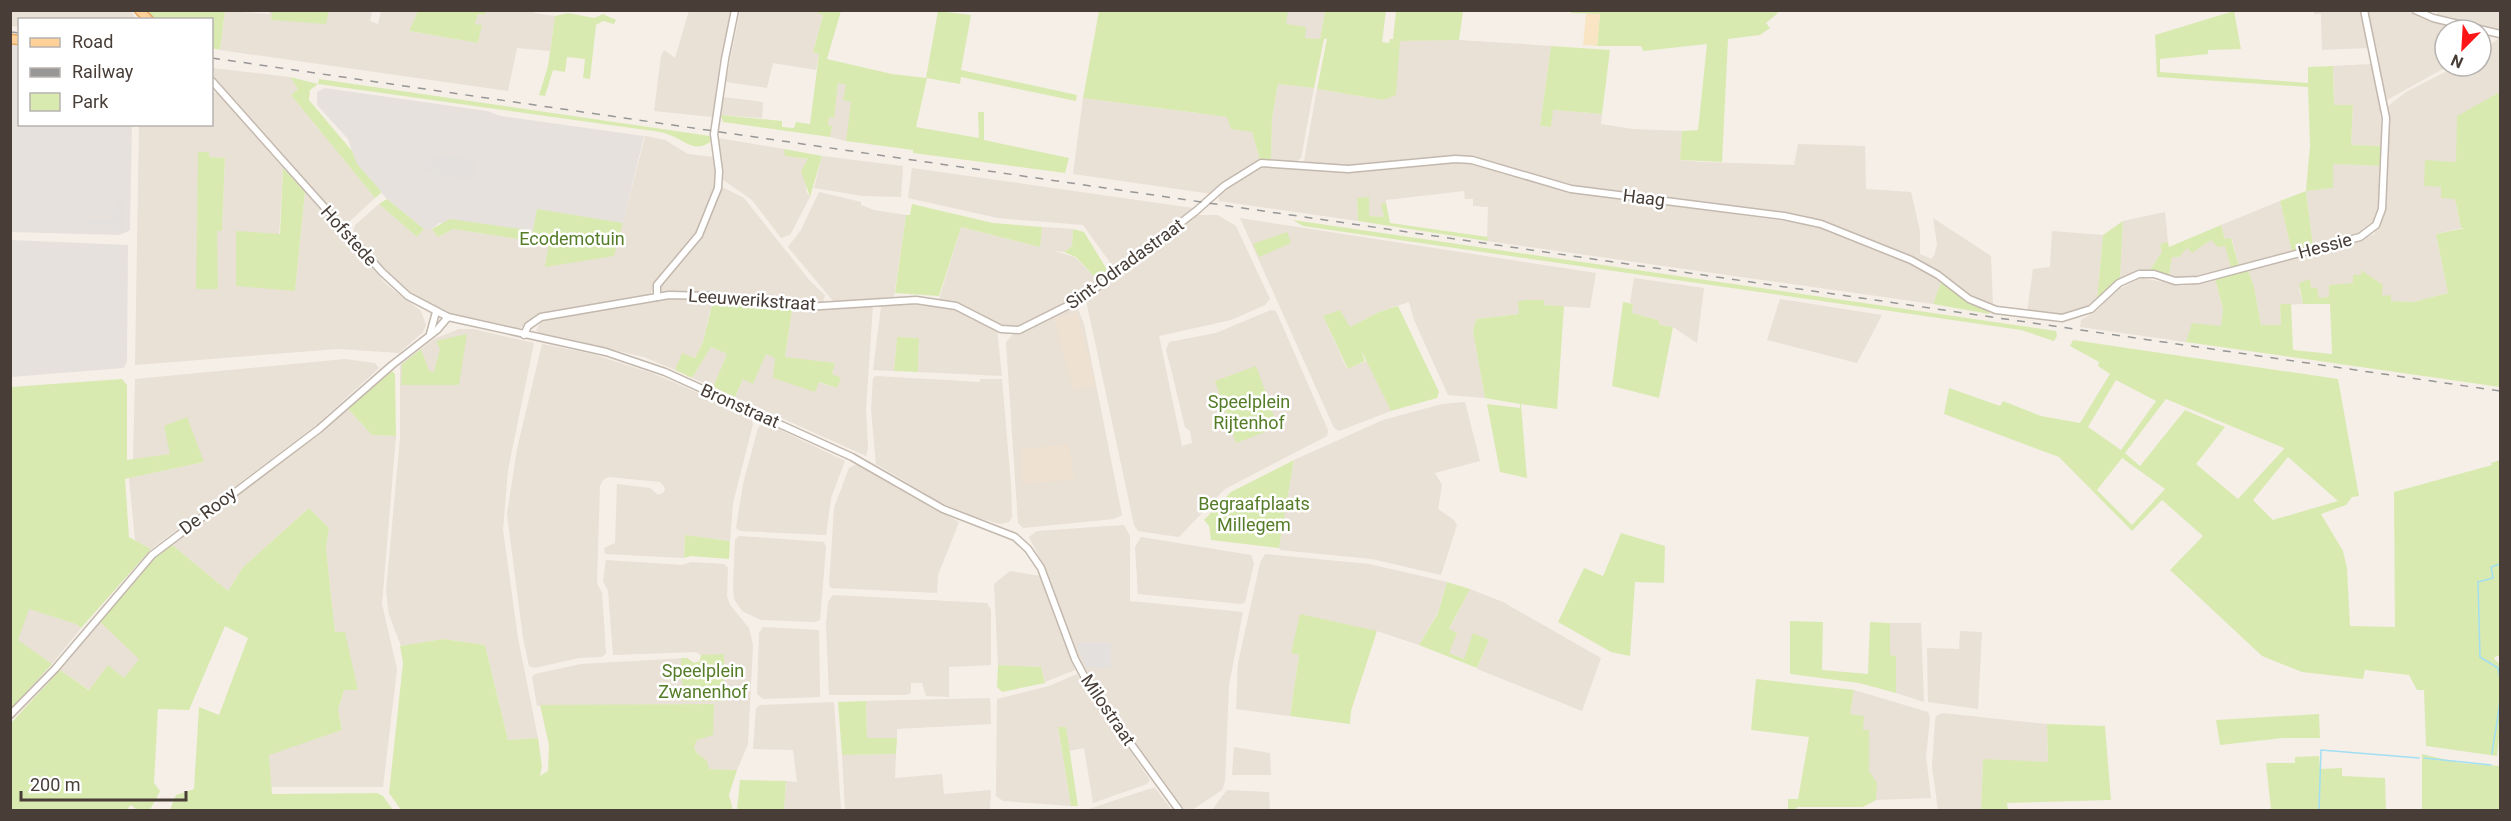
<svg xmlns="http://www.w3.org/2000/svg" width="2511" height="821" font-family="Roboto,sans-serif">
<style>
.residential{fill:#e9e0d6;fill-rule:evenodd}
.industrial{fill:#e7e1dd}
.education{fill:#eee1d2}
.green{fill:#d9eab0;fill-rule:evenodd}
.sand{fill:#f9e5c4}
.parking{fill:#e3e0dd}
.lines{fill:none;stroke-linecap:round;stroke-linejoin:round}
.stream{stroke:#a3dff2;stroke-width:1.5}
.minor-casing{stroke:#c3b8ad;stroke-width:9}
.major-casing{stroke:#e7aa64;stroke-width:11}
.minor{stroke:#fff;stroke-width:6}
.major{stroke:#ffd097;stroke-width:8}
.rail{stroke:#979797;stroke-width:1.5;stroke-dasharray:8 8;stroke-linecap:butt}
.labels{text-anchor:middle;stroke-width:5;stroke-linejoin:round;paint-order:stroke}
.street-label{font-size:18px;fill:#483e37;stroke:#fff}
.park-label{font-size:18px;fill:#557c27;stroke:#fff}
</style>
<rect width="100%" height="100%" fill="#f5efe8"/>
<g class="residential">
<polygon points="270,10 372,11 370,21 378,24 381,11 418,11 409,31 478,43 482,26 475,24 478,14 484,15 485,11 533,11 534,13 555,16 550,51 517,48 508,91 220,50 225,11 269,14"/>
<polygon points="814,10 823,14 813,52 819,54 816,70 773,63 767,88 726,82 740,11"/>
<polygon points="10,11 132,11 135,19 20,20 19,27 11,26"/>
<polygon points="689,11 731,11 721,55 712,117 654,111 661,56 664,50 675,58"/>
<polygon points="1288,11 1325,11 1320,39 1305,38 1285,24"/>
<polygon points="2314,11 2361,11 2380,105 2382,146 2351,145 2353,106 2334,105 2333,66 2371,64 2368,48 2322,50 2321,14 2314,14"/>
<polygon points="2367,11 2407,11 2431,21 2467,30 2445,30 2445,66 2448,66 2387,100"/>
<polygon points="2437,11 2500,11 2500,32 2437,16"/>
<polygon points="2500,38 2500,92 2481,105 2456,162 2425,161 2441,187 2455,199 2461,228 2436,234 2448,293 2413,302 2391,301 2386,296 2382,296 2361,271 2361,275 2354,283 2330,297 2319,298 2311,288 2310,279 2299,289 2303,304 2280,305 2281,326 2261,325 2254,287 2248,270 2359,240 2374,234 2384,213 2388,106 2406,92 2457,66 2481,66 2481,51"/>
<polygon points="1459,40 1551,46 1540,126 1551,127 1552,110 1602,114 1601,124 1633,129 1682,131 1680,160 1702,162 1794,165 1798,144 1865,146 1866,189 1911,192 1920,231 1920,254 1932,259 1935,253 1937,244 1933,218 1991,256 1993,306 1973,298 1919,261 1815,220 1580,188 1471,158 1430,157 1367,166 1334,166 1304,161 1317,89 1383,100 1400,41"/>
<polygon points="212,68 290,77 298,89 291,95 375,198 349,222 342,221 212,74"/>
<polygon points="838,83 846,85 852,102 846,141 830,137 832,126 828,125 829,117 833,118"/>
<polygon points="1278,84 1314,88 1301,158 1296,162 1271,159 1272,119"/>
<path d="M212,92L217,93L283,168L276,289L295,291L305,192L386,284L421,311L426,325L423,332L399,353L338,349L135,365L139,125L212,124ZM198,152L209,157L225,158L222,231H217V289L198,187Z"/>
<polygon points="723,97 763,102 762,118 721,115"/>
<polygon points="1083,98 1227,117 1252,132 1260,160 1220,185 1223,191 1264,166 1348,172 1442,162 1472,163 1579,193 1813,225 1914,265 1941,282 1933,304 1487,241 1488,207 1473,206 1473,199 1465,199 1464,191 1386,200 1386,203 1382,205 1384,217 1368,216 1357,198 1358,221 1219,201 1219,195 1073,174"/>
<polygon points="645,136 665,140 688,154 713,157 716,175 715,187 695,236 655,283 650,295 540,314 519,329 493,324 453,315 416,296 395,280 353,233 355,225 379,204 417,237 424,229 432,229 438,237 453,229 525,240 527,230 533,229 537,209 623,223"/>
<polygon points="718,138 784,149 786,156 808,159 806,191 810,197 790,235 781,238 752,200 723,180"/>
<polygon points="822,156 903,166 901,197 863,196 814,188"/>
<polygon points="2333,164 2381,166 2377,218 2370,228 2358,234 2313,246 2306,191 2333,188"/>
<polygon points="912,168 1193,208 1192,210 1118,268 1114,268 1083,225 998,218 908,198"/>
<polygon points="722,187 744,198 810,281 825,295 823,303 804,304 693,292 664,293 661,290 661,285 699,240"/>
<polygon points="819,192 861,202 861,205 874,210 906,215 894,297 833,301 788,247 801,230"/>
<polygon points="2280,201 2292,252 2239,266 2232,239 2225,239 2221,225"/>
<polygon points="2165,212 2168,242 2160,244 2162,252 2150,270 2139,271 2120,278 2123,221"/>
<polygon points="1196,215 1218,215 1236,226 1270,299 1265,305 1231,320 1159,336 1182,446 1192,443 1190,431 1185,427 1171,369 1166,350 1169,342 1216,333 1271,310 1276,311 1328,430 1327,436 1225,489 1179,537 1138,531 1134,525 1086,300"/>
<polygon points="1240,218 1596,273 1590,308 1544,305 1519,314 1476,319 1473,331 1485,398 1448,395 1414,320 1409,302 1379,312 1350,327 1323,316 1347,369 1367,361 1391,411 1339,431 1334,428"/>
<polygon points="961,227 1040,247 1042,227 1073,229 1072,246 1064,252 1054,251 1075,257 1099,282 1084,294 1019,327 1004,327 972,309 939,299"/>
<polygon points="2052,231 2103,235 2097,299 2080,311 2067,315 2027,312 2033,269 2050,267"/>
<polygon points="2211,240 2225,246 2231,268 2189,278 2169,276 2172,257 2187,247 2192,253"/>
<polygon points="1634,278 1704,288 1697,343 1673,327 1660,325 1658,320 1632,313 1633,304 1630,303"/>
<polygon points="2142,278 2182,286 2215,279 2223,310 2221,327 2187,338 2186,342 2080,327 2081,320 2096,311 2119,289"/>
<polygon points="679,298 698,298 796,310 873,305 866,409 868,448 866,456 735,397 743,379 753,383 766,354 775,357 815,392 818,382 837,388 832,374 835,363 785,358 792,310 710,311 703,342 695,358 682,354 675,370 644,357 539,333 536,330 541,322 556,317 646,301"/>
<polygon points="1780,299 1882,315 1857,363 1767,340"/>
<polygon points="916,303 947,307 970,314 997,330 1002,376 918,372 919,338 897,337 894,371 873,370 881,307 883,304"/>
<polygon points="1077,306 1084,324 1122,515 1114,519 1023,528 1018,523 1006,342 1014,333"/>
<polygon points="459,329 473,329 534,343 508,470 503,530 518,638 538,738 508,740 485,645 443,639 401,646 389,615 386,591 400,438 400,365 434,339"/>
<polygon points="542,344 592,354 652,373 750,415 753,424 733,503 730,541 685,535 684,558 605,554 604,548 615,543 617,484 650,488 658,495 664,492 665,488 660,482 609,477 603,480 600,486 597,583 602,593 606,653 602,657 579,658 534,668 529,666 523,638 507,514 517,449"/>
<polygon points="711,347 727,354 713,387 692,378"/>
<polygon points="345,359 375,363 379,368 314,427 151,549 135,540 129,478 204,462 170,454 133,460 135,379"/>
<polygon points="876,376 980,382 980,379 1002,379 1011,484 1012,517 1009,522 1000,524 972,516 940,502 876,464 871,409 873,378"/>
<polygon points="1465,402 1480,461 1435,473 1442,485 1438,509 1454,520 1457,525 1441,575 1372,559 1280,550 1279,547 1294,460 1383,420 1442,404"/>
<polygon points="348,409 372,435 396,436 382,604 397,669 383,787 271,787 269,754 342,730 338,710 344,690 358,690 335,632 326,548 329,528 309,508 243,567 228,591 171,544 324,431"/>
<polygon points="764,422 845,461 831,498 826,535 740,531 736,528 743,484 758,428"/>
<polygon points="857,464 959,522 938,575 937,593 831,588 829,585 834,508 849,468"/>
<polygon points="1124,525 1130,536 1130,601 1243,612 1229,685 1225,781 1222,790 1192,810 1185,810 1094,686 1074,648 1047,572 1029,537 1037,531"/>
<polygon points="739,536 824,542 826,547 820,620 815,622 761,620 742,611 734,599 733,587 735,540"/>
<polygon points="1141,537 1251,555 1254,563 1245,602 1241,604 1138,594 1135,547"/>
<polygon points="1265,554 1369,564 1447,582 1438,612 1419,645 1377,631 1292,653 1299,654 1290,716 1236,709 1238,663 1260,563"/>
<polygon points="606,560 682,565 691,562 724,564 728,568 727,596 730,605 749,628 753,645 748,744 737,770 708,769 694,747 697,740 713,734 713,704 537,706 532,677 535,674 581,664 687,658 694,663 700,661 701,655 696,652 613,655 608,591 603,581"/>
<polygon points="1010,571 1040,576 1075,670 1045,682 1041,667 998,665 994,584"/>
<polygon points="1470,589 1503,602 1601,658 1582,711 1477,669 1489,640 1464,659 1449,653 1449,630"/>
<polygon points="833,595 987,603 991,610 991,665 949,667 949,697 926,696 922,683 911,683 911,693 906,695 829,695 826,625 828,602"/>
<polygon points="29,608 76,624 81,628 52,664 17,640"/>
<polygon points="100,622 140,659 124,678 108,666 90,690 60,670"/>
<polygon points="1890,623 1921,623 1924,702 1896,693 1896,656 1890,655"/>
<polygon points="763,627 819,630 820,697 763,699 757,694 759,633"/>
<polygon points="1960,631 1982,632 1978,709 1928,702 1927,648 1959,649"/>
<polygon points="1077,674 1150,780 1147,784 1093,803 1084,748 1069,751 1065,727 1058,728 1071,806 1003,801 996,796 997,699 1049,686"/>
<polygon points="1854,690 1928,712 1930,718 1926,756 1931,798 1876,800 1876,783 1869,771 1869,731 1863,731 1850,714"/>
<polygon points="990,698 991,724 897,729 897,738 867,738 866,701"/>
<polygon points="834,702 841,810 784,810 786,781 797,782 793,750 753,749 756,708 760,705"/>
<polygon points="1942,713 2047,724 2048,762 1983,760 1981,810 1938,810 1932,767 1935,721 1936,716"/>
<polygon points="1234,747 1270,753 1271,775 1232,775"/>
<polygon points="896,754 895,778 942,774 944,794 991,790 990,810 845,810 842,755"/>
<polygon points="1155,788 1172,810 1086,810 1149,789"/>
<polygon points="1227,790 1269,792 1270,810 1212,810"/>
</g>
<g class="industrial">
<polygon points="11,43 19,44 20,124 132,125 130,230 127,232 119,235 11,232"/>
<polygon points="325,88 487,111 501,116 644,136 623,223 537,209 533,229 527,230 439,223 432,229 424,229 387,199 356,164 348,139 317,105 317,92"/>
<polygon points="11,240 128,245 127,361 124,368 11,377"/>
</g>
<g class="education">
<polygon points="1077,312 1096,385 1073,391 1054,318"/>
<polygon points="1069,444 1074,480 1022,484 1020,449"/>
</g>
<g class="green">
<polygon points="1572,10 1776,11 1778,13 1766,23 1770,28 1760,35 1728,39 1722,162 1680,160 1682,131 1698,130 1707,44 1643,51 1641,46 1597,46 1600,14 1571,13"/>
<polygon points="147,11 225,11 220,50 212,48 212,20 155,19"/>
<polygon points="272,11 272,10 329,11 326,24 271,20"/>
<polygon points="418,11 485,11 485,15 478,14 475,24 482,25 478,43 409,31"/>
<polygon points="814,11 841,11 827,59 892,74 926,78 938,11 971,15 961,70 1077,95 1076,101 961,77 960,84 927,78 916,127 979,138 978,112 984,112 984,140 1069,158 1065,173 913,153 913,150 846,141 851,102 843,100 846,85 838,83 834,118 829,117 828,125 832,126 830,137 723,122 721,115 782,121 782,127 794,128 796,122 810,124 819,54 813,52 823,15"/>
<polygon points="1099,11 1288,11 1286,24 1306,27 1305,38 1320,39 1325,11 1386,11 1382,42 1389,43 1390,39 1393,39 1396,11 1463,11 1459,40 1400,41 1396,95 1383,100 1317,89 1327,39 1324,39 1314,88 1278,84 1272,119 1271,159 1260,160 1252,132 1231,129 1227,117 1083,98"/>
<polygon points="2234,11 2241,49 2208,50 2208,54 2160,59 2160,72 2308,83 2308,67 2333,66 2334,105 2353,105 2351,145 2382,146 2381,166 2333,164 2333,188 2306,191 2313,246 2292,252 2280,201 2306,191 2310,145 2308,87 2157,77 2155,35"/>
<polygon points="568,13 594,18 603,14 616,20 614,24 603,21 596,25 590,79 583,78 585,59 567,57 565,72 553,70 545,96 539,95 548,66 555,16"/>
<polygon points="1551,46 1610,50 1602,114 1553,110 1551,127 1540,126"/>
<path d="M290,77L318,84L319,79L710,136V142C695,153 685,141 670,135C663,132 654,131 646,130L318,84L310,90L309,100L352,151L357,164L380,190L381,193L375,198L291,95L298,89Z"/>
<polygon points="2500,92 2500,387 2186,342 2192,323 2221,326 2223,309 2215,279 2248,270 2254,287 2261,325 2281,325 2280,304 2291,304 2293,350 2332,354 2330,304 2303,304 2299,283 2310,279 2311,288 2317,288 2319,298 2329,297 2329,285 2353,283 2353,275 2361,275 2361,270 2383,285 2382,296 2391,295 2391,301 2413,302 2448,293 2436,234 2465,228 2461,228 2455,199 2441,198 2441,187 2424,186 2425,160 2456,162 2457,116"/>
<polygon points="784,149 822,156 810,197 801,171 808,159 785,156"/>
<polygon points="198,152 209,152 209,157 225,158 222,231 217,231 218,289 196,289"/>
<polygon points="283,168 305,192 295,291 236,286 236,231 280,234"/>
<polygon points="1369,197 1369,216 1384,217 1381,204 1386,203 1390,223 1488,237 1487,241 1358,221 1357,198"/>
<polygon points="387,199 424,229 417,237 379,204"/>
<polygon points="912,204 993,223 1042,227 1040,247 961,227 939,296 895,293 906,215 910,215"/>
<polygon points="537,209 623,223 614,256 545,267 549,243 531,241"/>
<polygon points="450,219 527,230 525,240 453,229 438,237 432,229"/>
<polygon points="1293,220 2056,331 2057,336 2054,341 2021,330 1303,226"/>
<polygon points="2123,221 2120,278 2097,299 2103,235"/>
<polygon points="2221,225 2225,239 2231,238 2239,266 2231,268 2225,246 2218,247 2211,240 2192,253 2187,248 2179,257 2172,257 2169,276 2150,270 2162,252 2160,244 2168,242 2169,247"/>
<polygon points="1073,229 1084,232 1106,268 1106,277 1099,282 1076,257 1064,252 1072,246"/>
<polygon points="1287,232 1291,243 1259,257 1253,244"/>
<polygon points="1941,282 1973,304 1990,311 1989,314 1933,304"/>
<polygon points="1524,300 1544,300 1544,305 1564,306 1557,409 1521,404 1527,478 1500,472 1487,404 1520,408 1520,404 1485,398 1473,331 1476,319 1519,314 1518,302"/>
<polygon points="713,301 792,310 785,357 835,363 832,374 841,378 837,388 819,382 815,392 773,378 775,358 766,354 753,384 743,379 735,397 713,387 727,354 711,347 692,378 675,370 682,353 695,358 703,342"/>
<polygon points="1623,302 1633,304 1632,313 1658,320 1660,325 1673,327 1659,398 1612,386"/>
<polygon points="1398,306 1439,392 1437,398 1391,411 1361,350 1365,361 1348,369 1323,316 1340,310 1350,327 1379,312"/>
<polygon points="467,334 459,385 401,385 402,364 421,349 429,371 434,372 440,349 436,341"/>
<polygon points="897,337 919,338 918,372 894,371"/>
<path d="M2073,340L2338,379L2359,496L2352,497L2346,505L2321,514L2343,551L2347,568L2350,626L2395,627L2394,492L2492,465L2491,463L2500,460V656H2496L2494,659L2500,664V730L2497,756L2426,746L2424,690H2417L2409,675L2365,670L2363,679L2302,672L2262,656L2170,570L2203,536L2162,500L2132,531L2059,457L1944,414L1949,388L2000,406L2003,401L2041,416L2080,423L2110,374L2098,366L2099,362L2070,346ZM2116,380L2156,401L2121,450L2088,427ZM2166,399L2284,448V449L2238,499L2196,464L2225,427L2185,410L2140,466L2125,453ZM2288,457L2338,501L2273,520L2253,500ZM2122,458L2165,489L2132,525L2097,490Z"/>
<polygon points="1256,366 1278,427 1236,443 1215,381"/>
<polygon points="392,371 395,374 396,436 372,435 348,409"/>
<polygon points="122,379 127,385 127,460 170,454 164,426 187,417 204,462 125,479 129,537 151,549 81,628 76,624 29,609 18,640 52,664 11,709 11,387"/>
<polygon points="1294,460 1279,548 1211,540 1209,526 1204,520 1231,492"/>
<polygon points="309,508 329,528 326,548 335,632 345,632 358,690 344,690 338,710 342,730 269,755 272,794 377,793 383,796 393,810 170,810 176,795 194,789 199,707 219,715 248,638 225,626 189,710 158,709 154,783 160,791 150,810 137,810 131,805 126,810 11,810 11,723 60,670 89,690 108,665 124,678 139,659 100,622 151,562 171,544 228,591 243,567"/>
<polygon points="1621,533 1665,546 1664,583 1635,582 1630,656 1611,652 1558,622 1584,568 1603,576"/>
<polygon points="685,535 730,541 729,559 691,556 684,558"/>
<polygon points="1447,582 1470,589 1449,629 1457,633 1449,653 1464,659 1473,633 1489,640 1477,668 1419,645 1438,613"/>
<polygon points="1300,614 1377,631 1351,711 1350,724 1290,716 1299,655 1291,653"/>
<polygon points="1790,621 1823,622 1822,670 1868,674 1870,622 1890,623 1890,655 1896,656 1896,693 1859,683 1790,674"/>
<polygon points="443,639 485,645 508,740 538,738 542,766 540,776 548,771 549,745 540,705 714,704 713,735 697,740 694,747 697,753 707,761 709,769 737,770 729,795 733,810 401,810 389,793 403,663 400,646"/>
<polygon points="724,654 724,701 683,701 681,658 687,658 694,663 700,661 701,655"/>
<polygon points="998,665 1041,667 1045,683 1002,692 997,687"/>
<polygon points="1756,679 1854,690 1850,714 1864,716 1863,730 1869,730 1869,771 1877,783 1876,800 1863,807 1797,807 1796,810 1788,810 1788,799 1798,799 1809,737 1751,730"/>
<polygon points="866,701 867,738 897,738 896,754 842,755 838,702"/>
<polygon points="2319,714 2320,738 2283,738 2220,745 2216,720"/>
<polygon points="2047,724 2105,726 2111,800 2007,803 2008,810 1981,810 1983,759 2048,762"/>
<polygon points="1058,727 1066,727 1078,806 1071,806"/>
<polygon points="2422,754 2460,763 2500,766 2500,810 2422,810"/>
<polygon points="2319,756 2320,769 2342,768 2342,776 2385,778 2386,810 2271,810 2266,763 2295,763 2295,757"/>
<polygon points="740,780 786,781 784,810 737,810"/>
</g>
<polygon class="sand" points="1586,14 1600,14 1597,46 1583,45"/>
<g class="parking">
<polygon points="427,153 477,160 474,180 424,173"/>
<polygon points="114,194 126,195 125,231 87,230 87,220 113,220"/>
<polygon points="1076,643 1111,643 1111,668 1086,667"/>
</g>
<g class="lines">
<g class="stream">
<path d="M2492,754C2495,727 2505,695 2498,668L2480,657L2478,582L2493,578L2491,567L2500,564"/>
<polyline points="2424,758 2491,765"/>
<polyline points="2319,810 2321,750 2419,758"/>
</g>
<g class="minor-casing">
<g id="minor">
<polyline points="2415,10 2433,18 2500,34"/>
<polyline points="212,81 382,272 408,296 448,317 606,352 665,372 852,457 943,509 1015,537 1028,549 1041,568 1075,659 1091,689 1179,810"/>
<polyline points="657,297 657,285 699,235 718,188 719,171 714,134 725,59 735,10"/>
<polyline points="430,334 436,312"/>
<polyline points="524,335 528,326 541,317 669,295 711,296 805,307 916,300 956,306 1001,329 1019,330 1083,298 1196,211 1224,186 1261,163 1348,169 1455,159 1472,160 1571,189 1784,216 1821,224 1911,260 1938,275 1969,299 1996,310 2062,318 2091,309 2119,283 2139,274 2154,274 2175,281 2198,280 2360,237 2376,225 2382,209 2386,118 2364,10"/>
<polyline points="10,715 55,669 152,555 319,429 392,365 437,330 448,317"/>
</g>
</g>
<g class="major-casing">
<g id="major">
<polyline points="139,10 149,20"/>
<polyline points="10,39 20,40"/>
</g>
</g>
<use href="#minor" class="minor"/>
<use href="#major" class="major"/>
<g class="rail">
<polyline points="10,32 20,33"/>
<polyline points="212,58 2500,391"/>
</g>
</g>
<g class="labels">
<g class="street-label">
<text transform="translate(1644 198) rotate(7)" y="6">Haag</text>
<text transform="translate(349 236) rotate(48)" y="6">Hofstede</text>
<text transform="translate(2325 246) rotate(-15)" y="6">Hessie</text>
<text transform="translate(1125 264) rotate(-36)" y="6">Sint-Odradastraat</text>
<text transform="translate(752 300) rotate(4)" y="6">Leeuwerikstraat</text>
<text transform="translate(740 406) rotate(24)" y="6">Bronstraat</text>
<text transform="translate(208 511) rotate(-37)" y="6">De Rooy</text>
<text transform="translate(1108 710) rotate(56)" y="6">Milostraat</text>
</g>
<g class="park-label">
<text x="572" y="245">Ecodemotuin</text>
<text x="1249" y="408">Speelplein<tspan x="1249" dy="21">Rijtenhof</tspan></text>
<text x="1254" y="510">Begraafplaats<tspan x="1254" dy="21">Millegem</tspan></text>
<text x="703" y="677">Speelplein<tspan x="703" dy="21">Zwanenhof</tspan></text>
</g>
</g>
<rect width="2511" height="821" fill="none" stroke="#483e37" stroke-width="24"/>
<rect x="18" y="18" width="195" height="108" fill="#ffffff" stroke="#b6b2af" stroke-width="1.5"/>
<rect x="30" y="38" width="30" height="9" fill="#ffd097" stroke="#b6b2af" stroke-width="1.5"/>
<text x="72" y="48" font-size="18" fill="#483e37">Road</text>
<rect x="30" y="68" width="30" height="9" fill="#979797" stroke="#b6b2af" stroke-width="1.5"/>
<text x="72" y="78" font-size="18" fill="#483e37">Railway</text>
<rect x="30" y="93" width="30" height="18" fill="#d9eab0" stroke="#b6b2af" stroke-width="1.5"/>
<text x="72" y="108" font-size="18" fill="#483e37">Park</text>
<g transform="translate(2463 48) rotate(204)"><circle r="28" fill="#ffffff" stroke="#b6b2af" stroke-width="1.5"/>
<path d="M0-4.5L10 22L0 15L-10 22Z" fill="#ff1518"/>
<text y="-9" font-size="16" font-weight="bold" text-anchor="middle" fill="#483e37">N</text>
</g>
<path d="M21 791v9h165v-9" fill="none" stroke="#483e37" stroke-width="3"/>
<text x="30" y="791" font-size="18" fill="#483e37" stroke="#ffffff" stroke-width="4.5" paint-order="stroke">200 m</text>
</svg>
